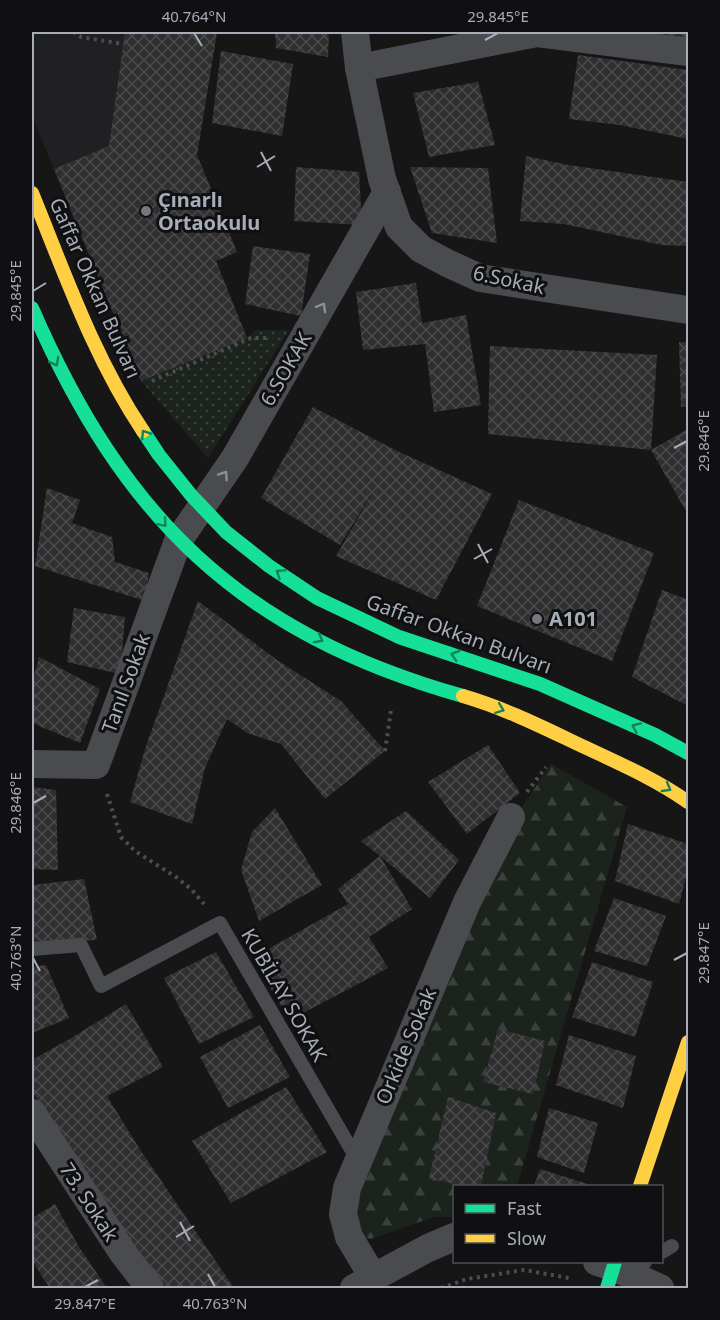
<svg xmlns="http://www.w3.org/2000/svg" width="720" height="1320" font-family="'Noto Sans',sans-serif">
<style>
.built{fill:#202022}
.grass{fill:url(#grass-dots)}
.forest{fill:url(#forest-firs)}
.building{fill:url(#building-cross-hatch)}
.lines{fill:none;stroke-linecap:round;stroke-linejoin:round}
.path{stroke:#4c4d51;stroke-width:4;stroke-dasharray:3 4.5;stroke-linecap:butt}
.lane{stroke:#4a4b4f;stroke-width:14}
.street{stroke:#4a4b4f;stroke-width:28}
.fast{stroke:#16e098;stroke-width:14}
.slow{stroke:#ffcf43;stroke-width:14}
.oneway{stroke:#8b9098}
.oneway2{stroke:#13825c}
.ticks{fill:none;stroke:#a7adb7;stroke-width:2}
.poi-dot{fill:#74787f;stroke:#101012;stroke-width:2}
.labels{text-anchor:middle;stroke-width:6;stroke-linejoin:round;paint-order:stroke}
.poi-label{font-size:20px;font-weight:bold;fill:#a7adb7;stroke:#101012;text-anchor:start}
.street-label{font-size:20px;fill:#a7adb7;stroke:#101012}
.neatline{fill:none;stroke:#a7adb7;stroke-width:2}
.ticks-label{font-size:15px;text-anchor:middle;fill:#a7adb7}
</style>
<defs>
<pattern id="grass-dots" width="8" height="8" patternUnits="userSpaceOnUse" patternTransform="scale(1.5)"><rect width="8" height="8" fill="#1c231c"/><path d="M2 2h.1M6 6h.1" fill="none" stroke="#3a403b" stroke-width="1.8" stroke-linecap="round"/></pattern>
<pattern id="forest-firs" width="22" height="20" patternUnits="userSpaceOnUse" patternTransform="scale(1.5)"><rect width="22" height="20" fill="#1c231c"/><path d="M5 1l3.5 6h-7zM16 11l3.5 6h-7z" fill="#3a403b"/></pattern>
<pattern id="building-cross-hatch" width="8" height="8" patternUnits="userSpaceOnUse" patternTransform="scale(1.5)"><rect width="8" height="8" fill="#2f2f30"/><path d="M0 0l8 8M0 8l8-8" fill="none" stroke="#4a4a4c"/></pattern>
</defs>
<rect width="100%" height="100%" fill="#161616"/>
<polygon class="built" points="32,32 217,32 197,155 237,252 216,261 247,338 141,381 32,116"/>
<polygon class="grass" points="256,330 289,330 208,458 141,381 247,338"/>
<polygon class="forest" points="551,764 627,807 517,1186 454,1186 454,1217 434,1217 370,1239 363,1236 351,1189 514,819"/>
<g class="building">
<polygon points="125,32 217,32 197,155 237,252 216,261 247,338 141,381 54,169 109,146"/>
<polygon points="275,32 329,32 328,57 276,48"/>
<polygon points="630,32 688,32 688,41"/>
<polygon points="221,51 293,64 282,136 212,123"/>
<polygon points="578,55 688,70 688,139 620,125 569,119"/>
<polygon points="478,82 495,145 429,157 413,93"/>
<polygon points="526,156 568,165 688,182 688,246 662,245 564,224 520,221"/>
<polygon points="296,167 359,172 362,225 294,221"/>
<polygon points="410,167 488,168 497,243 432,233"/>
<polygon points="253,246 310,254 301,316 245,304"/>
<polygon points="416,283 422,323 466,315 481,405 434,412 425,344 363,350 356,292"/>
<polygon points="679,342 688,342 688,406 681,407"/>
<polygon points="490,346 657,355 651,450 688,429 688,510 686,511 651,450 488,434"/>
<polygon points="313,407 397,451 492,494 436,600 336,556 377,485 340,545 261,498"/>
<polygon points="47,488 80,500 72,523 112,537 115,562 149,573 145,601 35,566"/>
<polygon points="519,500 654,553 612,661 477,606"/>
<polygon points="662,590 688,600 688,706 632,677"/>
<polygon points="198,601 277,660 341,701 385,751 325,799 281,744 247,733 227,719 205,768 192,824 130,802 146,746"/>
<polygon points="74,608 125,617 120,674 67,662"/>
<polygon points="39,657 100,689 80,743 32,723 32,684"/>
<polygon points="488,745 520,793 467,834 428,782"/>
<polygon points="32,787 56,790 58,870 32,869"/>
<polygon points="275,808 322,885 259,921 241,870 252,832"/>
<polygon points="406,811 459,860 430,898 380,856 412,909 369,937 388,968 290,1020 252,958 348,904 338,889 380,856 361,841"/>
<polygon points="628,824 688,844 688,869 679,904 615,881"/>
<polygon points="84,879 97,940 35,943 32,913 32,885"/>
<polygon points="614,898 666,916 647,966 594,951"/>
<polygon points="216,952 254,1017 199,1044 164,978"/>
<polygon points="592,962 653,982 635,1037 572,1017"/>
<polygon points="46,965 69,1018 32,1033 32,967"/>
<polygon points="126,1004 163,1067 107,1096 139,1148 234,1288 163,1288 85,1181 32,1091 32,1060 73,1037"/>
<polygon points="260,1025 290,1077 228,1108 200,1057"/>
<polygon points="498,1029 545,1041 533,1094 483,1082"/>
<polygon points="569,1035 636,1056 623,1108 556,1085"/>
<polygon points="286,1087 327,1152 231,1203 192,1141"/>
<polygon points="448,1097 496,1113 481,1186 462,1186 429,1178"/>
<polygon points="549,1108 598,1123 584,1173 537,1157"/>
<polygon points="540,1169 594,1186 534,1186"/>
<polygon points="55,1204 79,1247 107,1288 50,1288 39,1272 32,1260 32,1218"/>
</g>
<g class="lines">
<g class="path">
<polyline points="73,32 81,37 123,44"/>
<polyline points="152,381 251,338 268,338"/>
<polyline points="385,751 391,710"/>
<polyline points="527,792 546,767"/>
<polyline points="107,794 121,837 135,851 176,877 192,890 204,904"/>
<polyline points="441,1288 467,1279 524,1270 569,1278"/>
</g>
<g class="lane">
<polyline points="32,949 81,945 101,986 220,923 358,1161"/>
<polyline points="662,1252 672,1246"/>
<polyline points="625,1272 645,1262"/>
</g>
<g class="street">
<polyline points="355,32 359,68 382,179 399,227 421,249 447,263 480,278 688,310"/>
<polyline points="359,68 537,33 688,52"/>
<polyline points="32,764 96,765 178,541 235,458 387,192"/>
<polyline points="32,1113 123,1253 150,1288"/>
<polyline points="597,1262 613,1267 660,1288"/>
<polyline points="373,1277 349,1237 343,1214 347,1188 467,902 511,817"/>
<polyline points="354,1288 428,1248 454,1237"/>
</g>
<g class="fast">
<path d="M32,308C123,518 240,633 463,696"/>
<polyline points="143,431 159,455 191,495 226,532 269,566 317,598 399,637 540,684 655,735 688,753"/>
<polyline points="607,1288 615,1262"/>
</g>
<g class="slow">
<path d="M32,193C65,274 94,358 143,431"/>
<path d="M463,696C504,708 540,726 578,744C616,762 654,778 688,802"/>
<polyline points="640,1186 688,1042"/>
</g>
</g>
<defs><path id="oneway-chevron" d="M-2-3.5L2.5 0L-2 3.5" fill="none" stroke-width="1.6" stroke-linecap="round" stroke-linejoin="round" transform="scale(1.5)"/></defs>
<g class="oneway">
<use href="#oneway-chevron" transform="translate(322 307) rotate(-60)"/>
<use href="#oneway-chevron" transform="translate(224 475) rotate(-56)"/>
</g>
<g class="oneway2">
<use href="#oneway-chevron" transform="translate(55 362) rotate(61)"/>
<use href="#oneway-chevron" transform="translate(145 434) rotate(-123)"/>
<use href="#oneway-chevron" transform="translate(163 523) rotate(49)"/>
<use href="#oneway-chevron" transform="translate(280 573) rotate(-147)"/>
<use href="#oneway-chevron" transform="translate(319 639) rotate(28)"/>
<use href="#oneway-chevron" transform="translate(455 655) rotate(-162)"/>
<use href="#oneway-chevron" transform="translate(500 709) rotate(21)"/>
<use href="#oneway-chevron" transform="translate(636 727) rotate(-156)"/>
<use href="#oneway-chevron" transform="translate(667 788) rotate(30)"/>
</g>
<path class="ticks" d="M194,33L202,46M485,40L498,33M261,152L271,171M257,167L275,156M33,291L46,283M674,448L687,441M478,544L488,563M474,559L492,549M33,803L46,796M33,958L40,971M674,960L687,953M180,1222L190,1241M176,1237L194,1226M208,1274L215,1287M85,1287L98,1280"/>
<g class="poi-dot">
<circle cx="146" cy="211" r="6"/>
<circle cx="537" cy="619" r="6"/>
</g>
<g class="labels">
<g class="poi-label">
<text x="158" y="207">Çınarlı<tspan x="158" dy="23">Ortaokulu</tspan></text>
<text x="549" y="626">A101</text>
</g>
<g class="street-label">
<text transform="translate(509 280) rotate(12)" y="7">6.Sokak</text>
<text transform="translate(95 288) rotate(66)" y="7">Gaffar Okkan Bulvarı</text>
<text transform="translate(286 369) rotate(-60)" y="7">6.SOKAK</text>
<text transform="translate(459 634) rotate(20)" y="7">Gaffar Okkan Bulvarı</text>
<text transform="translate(126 683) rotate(-70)" y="7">Tanıl Sokak</text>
<text transform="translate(284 995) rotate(60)" y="7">KUBİLAY SOKAK</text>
<text transform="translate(406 1046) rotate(-67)" y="7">Orkide Sokak</text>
<text transform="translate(89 1202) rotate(57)" y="7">73. Sokak</text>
</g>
</g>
<rect width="720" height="1320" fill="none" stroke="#101012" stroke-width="66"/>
<rect x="453" y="1185" width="210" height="78" fill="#101012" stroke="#4c4f54" stroke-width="1.5"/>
<rect x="465" y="1204" width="30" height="9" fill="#16e098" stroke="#4c4f54" stroke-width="1.5"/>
<text x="507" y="1215" font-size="18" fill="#a7adb7">Fast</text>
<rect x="465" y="1234" width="30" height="9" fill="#ffcf43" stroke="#4c4f54" stroke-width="1.5"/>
<text x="507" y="1245" font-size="18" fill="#a7adb7">Slow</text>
<rect x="33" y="33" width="654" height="1254" class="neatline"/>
<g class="ticks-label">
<text x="194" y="22">40.764°N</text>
<text x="498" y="22">29.845°E</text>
<text transform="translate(16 291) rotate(-90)" y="5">29.845°E</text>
<text transform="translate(704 441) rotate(-90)" y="5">29.846°E</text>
<text transform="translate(16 803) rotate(-90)" y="5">29.846°E</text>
<text transform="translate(704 953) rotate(-90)" y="5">29.847°E</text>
<text transform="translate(16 958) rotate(-90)" y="5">40.763°N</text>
<text x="85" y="1309">29.847°E</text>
<text x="215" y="1309">40.763°N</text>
</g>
</svg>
